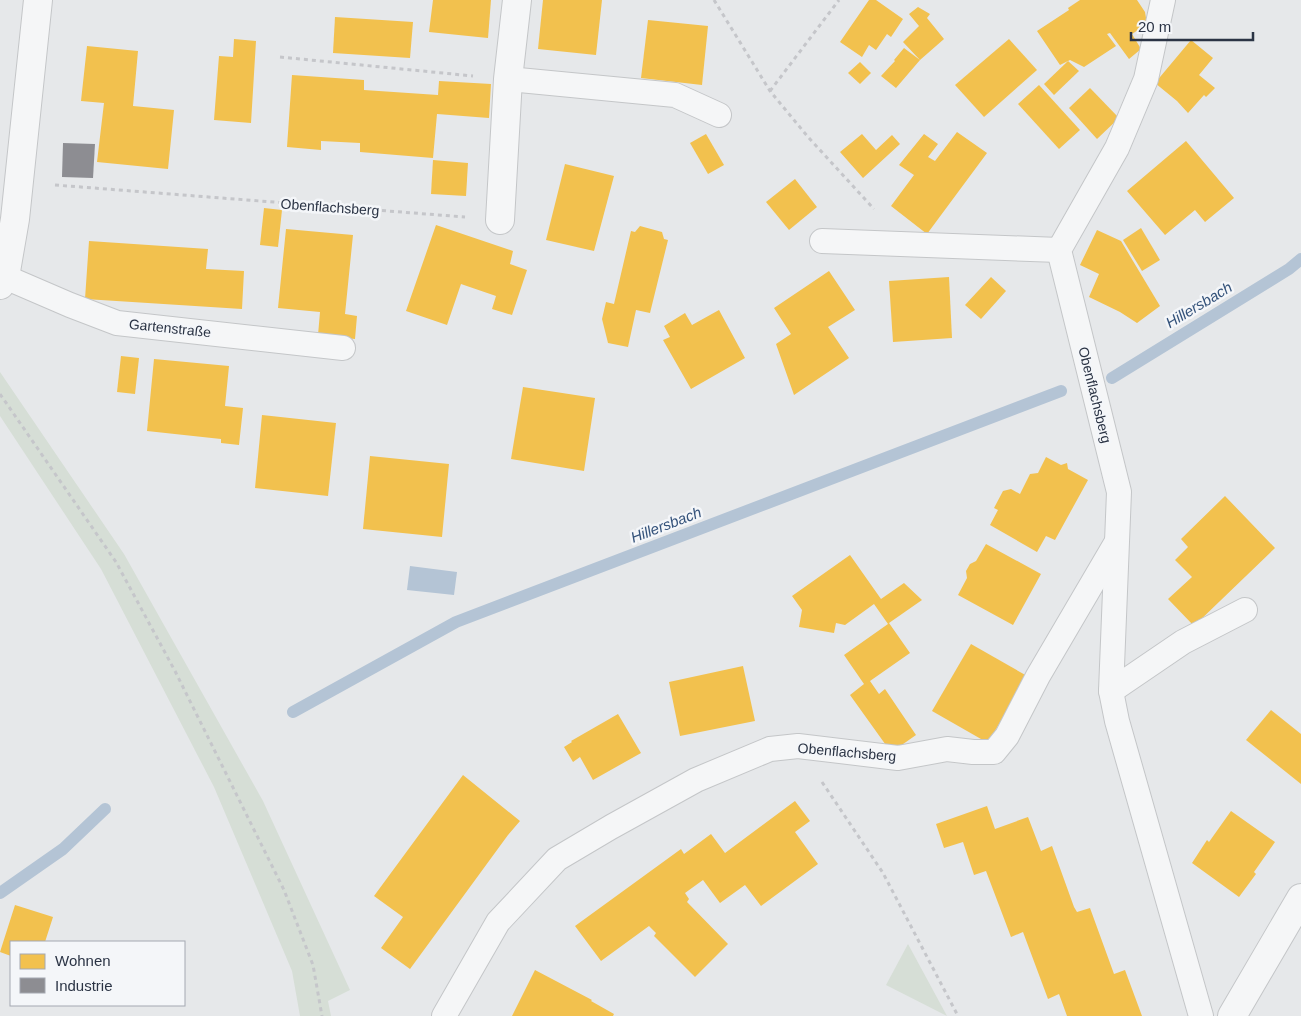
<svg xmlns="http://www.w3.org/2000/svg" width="1301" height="1016" font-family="Helvetica,sans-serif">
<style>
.green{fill:#d6ded6}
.water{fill:#b4c4d5}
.homes{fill:#f2c14e}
.industry{fill:#8d8d92}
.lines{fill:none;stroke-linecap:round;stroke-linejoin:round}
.stream{stroke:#b4c4d5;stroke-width:12}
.lane-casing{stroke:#c4c6c8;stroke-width:26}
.street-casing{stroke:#c4c6c8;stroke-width:30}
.path{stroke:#c5c6ca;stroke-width:3;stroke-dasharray:4 4;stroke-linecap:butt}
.lane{stroke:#f5f6f7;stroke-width:24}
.street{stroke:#f5f6f7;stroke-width:28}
.labels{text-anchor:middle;stroke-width:5;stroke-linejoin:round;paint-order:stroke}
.street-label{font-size:14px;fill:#2b3445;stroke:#f4f6f9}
.water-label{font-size:15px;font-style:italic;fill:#34527a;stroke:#f4f6f9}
</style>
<rect width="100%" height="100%" fill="#e6e8ea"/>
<g class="green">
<polygon points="0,372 124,554 263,801 350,990 328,1001 331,1016 300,1016 292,971 214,787 101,569 0,416"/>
<polygon points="908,944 947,1016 886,985"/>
</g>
<polygon class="water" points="410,566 457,572 454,595 407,590"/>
<g class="homes">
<polygon points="433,0 491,0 488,38 429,32"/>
<polygon points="543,0 602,0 596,55 538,49"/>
<polygon points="869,0 876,0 903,19 891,37 887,34 876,50 869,45 862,57 840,42"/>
<polygon points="1080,0 1137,0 1145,12 1147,24 1132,34 1141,49 1129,59 1110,33 1107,34 1116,46 1084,67 1070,60 1060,65 1037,31 1069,10 1068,8"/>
<polygon points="918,7 930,14 927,18 944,39 920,60 896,88 881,76 895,61 894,60 904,48 920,60 903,42 919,26 909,14"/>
<polygon points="335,17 413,22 410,58 333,53"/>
<polygon points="648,20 708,26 702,85 641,78"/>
<polygon points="234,39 256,41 251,123 214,120 219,56 233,57"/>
<polygon points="1009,39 1037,70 984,117 955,85"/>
<polygon points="1191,40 1213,58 1199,75 1215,88 1206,97 1204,95 1188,113 1177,101 1155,83"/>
<polygon points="87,46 138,51 133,106 174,110 168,169 97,162 104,103 81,101"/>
<polygon points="1068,61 1079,71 1054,95 1044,84"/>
<polygon points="860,62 871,73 860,84 848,73"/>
<polygon points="292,75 364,80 364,90 438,95 439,81 491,84 489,118 437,114 433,158 360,152 360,143 321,141 321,150 287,147"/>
<polygon points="1039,85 1080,130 1059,149 1018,104"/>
<polygon points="1090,88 1119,118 1097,139 1069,108"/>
<polygon points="957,132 987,153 927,234 891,206 914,175 899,165 924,134 938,144 928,157 935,161"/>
<polygon points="706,134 724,165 708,174 690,143"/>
<polygon points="862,134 876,150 892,135 900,144 863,178 840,152"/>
<polygon points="1186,141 1234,198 1205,222 1195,210 1165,235 1127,191"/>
<polygon points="433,160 468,163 466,196 431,194"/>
<polygon points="565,164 614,176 594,251 546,240"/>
<polygon points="795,179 817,207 789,230 766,202"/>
<polygon points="264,208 282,210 278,247 260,245"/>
<polygon points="436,225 513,251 510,264 527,270 512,315 492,309 496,296 461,284 447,325 406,311"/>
<polygon points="640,226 662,232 664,239 668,240 650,313 636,310 628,347 608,343 602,319 606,302 614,304 631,231 635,232"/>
<polygon points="1141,228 1160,260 1142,271 1123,240"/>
<polygon points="286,229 353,235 345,314 357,316 355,339 318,335 320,312 278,308"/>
<polygon points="1097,230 1121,241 1160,306 1137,323 1120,312 1089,297 1099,274 1080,265"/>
<polygon points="89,241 208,249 206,269 244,271 242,309 85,299"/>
<polygon points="829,271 855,310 828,327 849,358 794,395 776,344 791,334 774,308"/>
<polygon points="949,277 952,338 893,342 889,281"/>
<polygon points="991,277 1006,291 981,319 965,305"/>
<polygon points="719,310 745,358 691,389 663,340 670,337 664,326 685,313 692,325"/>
<polygon points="121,356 139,358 135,394 117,392"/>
<polygon points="154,359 229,366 225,406 243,408 239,445 221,443 221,439 147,431"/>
<polygon points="523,387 595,398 584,471 511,459"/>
<polygon points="262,415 336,423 328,496 255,488"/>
<polygon points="370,456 449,464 442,537 363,529"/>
<polygon points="1046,457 1061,465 1067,463 1068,469 1088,480 1055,540 1046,536 1037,552 990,525 998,510 994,508 1003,491 1011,489 1020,494 1030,474 1038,473"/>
<polygon points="1225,496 1275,548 1194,626 1168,599 1192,577 1175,560 1188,547 1181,539"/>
<polygon points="986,544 1041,574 1013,625 958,595 967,578 966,571 970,564 976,561"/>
<polygon points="850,555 881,599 904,583 922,600 889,623 910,653 870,681 879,694 885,689 916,735 896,749 888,748 850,695 864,684 844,655 888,624 874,604 845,625 836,623 834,633 799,627 802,610 792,596"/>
<polygon points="971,644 1027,676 988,743 932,711"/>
<polygon points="743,666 755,721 680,736 669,682"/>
<polygon points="1271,710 1301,734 1301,784 1246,740"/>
<polygon points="618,714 641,753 593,780 580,757 573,762 564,747 572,742 571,741"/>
<polygon points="463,775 520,821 508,835 410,969 381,948 403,917 374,896"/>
<polygon points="795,801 810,821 795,832 818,864 761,906 745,885 720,903 703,880 685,893 689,899 687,902 728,944 695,977 654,936 656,933 649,926 601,961 575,926 681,849 684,854 711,834 725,853"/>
<polygon points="987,806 995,829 1028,817 1041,851 1052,846 1074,907 1077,912 1090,908 1114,974 1125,970 1142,1016 1067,1016 1059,994 1048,999 1023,932 1011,937 986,871 974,875 963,842 944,848 936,824"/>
<polygon points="1231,811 1275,842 1254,872 1256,874 1239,897 1192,863 1207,840 1209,842"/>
<polygon points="15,905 53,917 45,942 11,942 11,956 0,952"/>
<polygon points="535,970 592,1000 591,1001 614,1014 613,1016 512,1016"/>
</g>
<polygon class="industry" points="63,143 95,144 93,178 62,177"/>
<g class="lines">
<g class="stream">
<polyline points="1112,378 1289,269 1301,259"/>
<polyline points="293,712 456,622 1061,391"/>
<polyline points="0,893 63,849 105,809"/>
</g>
<g class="lane-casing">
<g id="lane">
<polyline points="1163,0 1146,79 1117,148 1059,250 1119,492 1111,691 1117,721 1201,1016"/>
<polyline points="508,79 675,95 719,115"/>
<polyline points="822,241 1059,250"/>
<polyline points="5,277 70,305 117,323 343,348"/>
<polyline points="1111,691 1183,642 1245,610"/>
<polyline points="444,1016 498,922 557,859 611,827 696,780 770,749 798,746 898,758 947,749 973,752 994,752 1007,736 1038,676 1116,543"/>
</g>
</g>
<g class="street-casing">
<g id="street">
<polyline points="500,220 508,79 517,0"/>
<polyline points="0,285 5,277 15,219 38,0"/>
<polyline points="1232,1016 1301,898"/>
</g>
</g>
<g class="path">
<polyline points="714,0 770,91 808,137 874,209"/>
<polyline points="280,57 473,76"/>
<polyline points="770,91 839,0"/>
<polyline points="55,185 465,217"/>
<polyline points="0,394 116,562 175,671 284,890 313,965 322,1016"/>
<polyline points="822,782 883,873 958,1016"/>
</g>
<use href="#lane" class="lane"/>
<use href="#street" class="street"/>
</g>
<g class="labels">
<g class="street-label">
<text transform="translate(330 207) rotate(4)" y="5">Obenflachsberg</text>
<text transform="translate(170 328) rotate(6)" y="5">Gartenstraße</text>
<text transform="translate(1095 395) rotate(76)" y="5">Obenflachsberg</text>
<text transform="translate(847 752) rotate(5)" y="5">Obenflachsberg</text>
</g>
<g class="water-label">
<text transform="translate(1199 305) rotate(-31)" y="5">Hillersbach</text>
<text transform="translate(666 525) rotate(-21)" y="5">Hillersbach</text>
</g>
</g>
<rect x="10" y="941" width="175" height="65" fill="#f4f6f9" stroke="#a4a8b1"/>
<rect x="20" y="954" width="25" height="15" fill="#f2c14e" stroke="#a4a8b1"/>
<text x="55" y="966" font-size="15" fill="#2b3445">Wohnen</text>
<rect x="20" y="978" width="25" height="15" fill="#8d8d92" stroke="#a4a8b1"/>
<text x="55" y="991" font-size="15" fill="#2b3445">Industrie</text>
<path d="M1131 32v8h122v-8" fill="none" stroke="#2b3445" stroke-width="2.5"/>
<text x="1138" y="32" font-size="15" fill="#2b3445" stroke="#f4f6f9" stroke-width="4" paint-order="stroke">20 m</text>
</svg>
